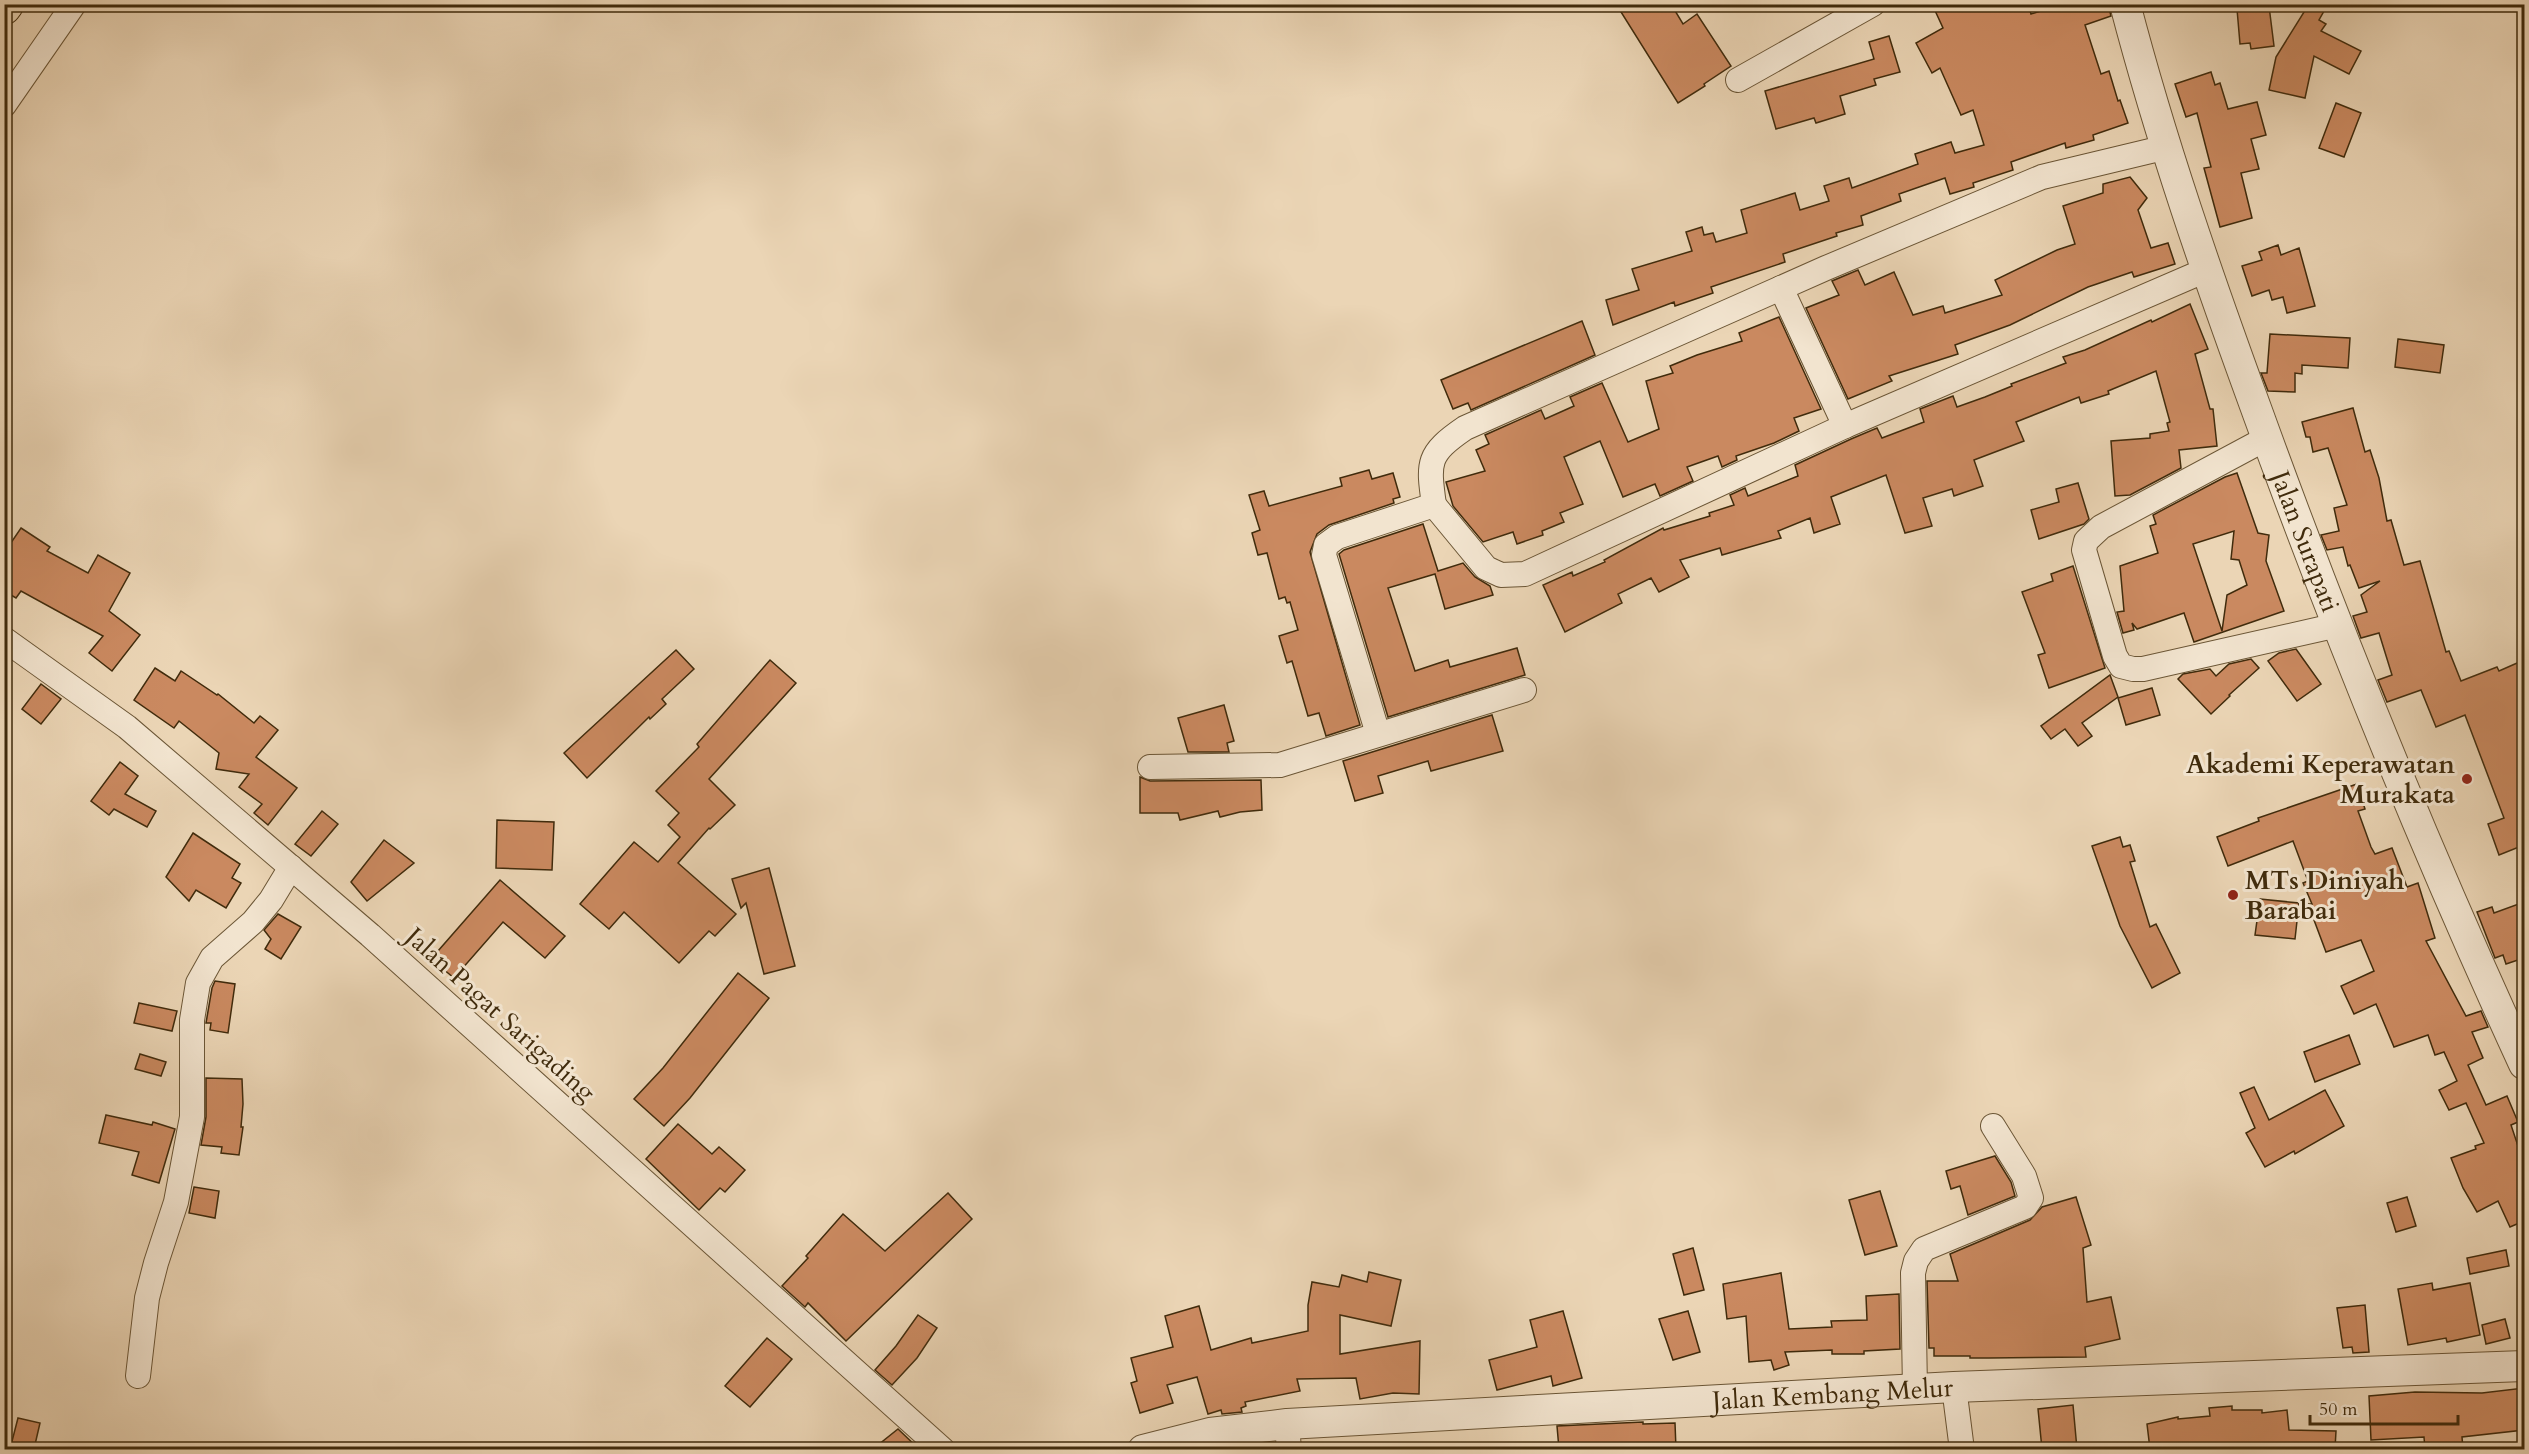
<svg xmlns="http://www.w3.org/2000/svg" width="2529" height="1454" font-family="Cardo,serif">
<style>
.building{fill:#ca8960;stroke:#402b0c;stroke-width:1.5;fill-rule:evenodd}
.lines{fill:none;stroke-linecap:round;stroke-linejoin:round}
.minor-casing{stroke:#6b5636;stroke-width:26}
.tertiary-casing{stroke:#6b5636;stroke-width:32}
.trunk-casing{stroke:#402b0c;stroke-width:35}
.minor{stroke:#f2e4cf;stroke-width:24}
.tertiary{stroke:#f2e4cf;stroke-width:30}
.trunk{stroke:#ebd5b5;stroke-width:33}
.poi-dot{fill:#8f2418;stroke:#f2e4cf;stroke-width:2}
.labels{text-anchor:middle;stroke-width:6;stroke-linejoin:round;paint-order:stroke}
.street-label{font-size:26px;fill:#402b0c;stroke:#f2e4cf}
.poi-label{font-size:26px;font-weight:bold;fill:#402b0c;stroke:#f2e4cf;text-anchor:end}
</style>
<rect width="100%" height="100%" fill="#ebd5b5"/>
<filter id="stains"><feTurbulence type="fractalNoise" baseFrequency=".00333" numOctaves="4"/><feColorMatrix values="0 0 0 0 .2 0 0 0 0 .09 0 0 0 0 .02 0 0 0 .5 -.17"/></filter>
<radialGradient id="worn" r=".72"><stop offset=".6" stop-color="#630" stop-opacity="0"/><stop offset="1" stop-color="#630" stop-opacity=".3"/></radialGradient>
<g class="building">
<polygon points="1616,4 1671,4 1683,24 1697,14 1731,66 1704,84 1705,86 1678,103"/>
<polygon points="1932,4 2028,4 2031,14 2064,4 2108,4 2111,16 2085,25 2101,74 2109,71 2118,101 2120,100 2128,123 2093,135 2094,140 2066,148 2065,143 2011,162 2013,170 1973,183 1974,187 1950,194 1945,178 1899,194 1901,201 1861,216 1863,225 1836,233 1837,236 1783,254 1785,262 1711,287 1713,293 1675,306 1674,302 1613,325 1606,300 1639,290 1632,269 1692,251 1686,232 1702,227 1704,235 1713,233 1716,242 1747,233 1741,210 1795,193 1800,210 1829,201 1824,186 1849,178 1852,188 1918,164 1915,154 1951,142 1955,153 1984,145 1973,110 1961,115 1940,68 1932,73 1916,43 1943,28"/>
<polygon points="2309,4 2328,4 2319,20 2326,24 2321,31 2361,51 2349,74 2314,56 2305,98 2269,90 2276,57"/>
<polygon points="2269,6 2274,46 2251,49 2250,43 2240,44 2237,9"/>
<polygon points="1889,36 1900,72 1874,79 1876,85 1840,96 1845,114 1816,123 1814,118 1776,129 1765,91 1874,59 1869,42"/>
<polygon points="2211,72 2215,85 2220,83 2228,109 2257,102 2266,135 2251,139 2259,169 2241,173 2252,218 2220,227 2204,168 2211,167 2197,113 2186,117 2175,84"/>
<polygon points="2336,103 2361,113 2344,157 2319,148"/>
<polygon points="2130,177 2147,198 2138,210 2151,248 2168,243 2175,264 2134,277 2132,272 2088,287 2010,325 1955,345 1958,354 1889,376 1892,381 1848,399 1806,308 1839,295 1832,281 1858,270 1865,285 1894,272 1913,315 1943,306 1945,313 2002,295 1995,280 2057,250 2075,244 2063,206 2103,193 2103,184"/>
<polygon points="2278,245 2281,255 2299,248 2315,306 2287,313 2283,297 2272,300 2269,290 2252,296 2242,266 2262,260 2259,252"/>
<polygon points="2190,304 2208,349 2195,354 2210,409 2213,409 2217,446 2179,450 2181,468 2130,495 2115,496 2111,441 2150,438 2150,434 2169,431 2167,423 2170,422 2156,371 2108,391 2109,394 2081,403 2079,397 2016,422 2024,441 1974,460 1983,486 1954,496 1952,489 1923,498 1932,526 1905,533 1886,475 1831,497 1840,524 1814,533 1810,518 1778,531 1781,538 1722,555 1720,548 1680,560 1689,577 1659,592 1651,578 1618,594 1622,603 1565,632 1543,585 1572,572 1573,576 1605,562 1604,560 1663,528 1664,530 1710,516 1709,513 1734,505 1730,495 1745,488 1748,496 1798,476 1795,465 1851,439 1877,428 1882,438 1924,422 1920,409 1953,396 1957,407 1985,397 2012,386 2011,384 2066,363 2063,357 2085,350 2151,320 2152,322"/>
<polygon points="1779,317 1821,409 1794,418 1799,431 1774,443 1736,456 1737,460 1722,467 1718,456 1687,467 1693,481 1660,496 1655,484 1623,497 1600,441 1564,457 1583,504 1560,513 1564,522 1542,531 1543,535 1517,544 1513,532 1483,542 1453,506 1446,482 1485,471 1476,450 1489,444 1485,435 1541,410 1545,419 1574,406 1570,397 1602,383 1628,442 1659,429 1646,381 1673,373 1670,366 1697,355 1742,341 1739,333"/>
<polygon points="1582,321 1595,355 1471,410 1468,403 1453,409 1441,380"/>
<polygon points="2270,334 2350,338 2348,368 2302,365 2302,374 2295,373 2295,392 2268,391 2261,373 2267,373"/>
<polygon points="2398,339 2444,345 2440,373 2395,367"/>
<polygon points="2353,408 2365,452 2370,450 2379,478 2387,521 2391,520 2404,565 2420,561 2446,652 2449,651 2461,681 2497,667 2499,671 2524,660 2524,845 2499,855 2488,824 2504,818 2465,715 2436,727 2421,690 2387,702 2378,680 2392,675 2379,633 2361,638 2353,616 2367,612 2361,595 2380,581 2359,588 2350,565 2348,566 2343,547 2327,550 2321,535 2339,531 2334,508 2347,505 2328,448 2313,452 2310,437 2306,437 2302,422"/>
<polygon points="1369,470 1372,479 1393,473 1400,497 1393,499 1394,503 1329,525 1317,534 1310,552 1360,725 1326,736 1319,713 1308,716 1292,661 1287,663 1279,636 1298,630 1290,602 1287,603 1285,597 1279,599 1267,553 1258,555 1252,533 1260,530 1249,495 1264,491 1269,506 1342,486 1340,478"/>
<path d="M2237,473L2258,533L2269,535L2266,561L2284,611L2194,642L2184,613L2137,629L2132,623L2134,630L2123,633L2117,612L2124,611L2120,566L2158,553L2150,526L2156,524L2153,515L2225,477ZM2234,531L2231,559L2239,560L2247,585L2227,595L2222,631L2193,544Z"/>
<polygon points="2078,483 2089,519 2084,524 2039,539 2031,510 2059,502 2056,489"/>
<polygon points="1423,524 1438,571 1463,563 1475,577 1490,586 1493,595 1445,609 1435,574 1388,588 1415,671 1448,660 1450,667 1517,648 1525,675 1388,717 1339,554 1344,550"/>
<polygon points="21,528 50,547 47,551 88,573 98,555 130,573 109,611 140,635 112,671 89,653 103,636 21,591 16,598 4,591 4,553"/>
<polygon points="2073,566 2105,668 2049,688 2038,655 2045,653 2022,592 2053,581 2051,574"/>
<polygon points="2296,649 2321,684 2297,701 2268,661 2279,653"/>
<polygon points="676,650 694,669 662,699 666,704 650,719 649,717 587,778 564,753"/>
<polygon points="2251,659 2259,668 2229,695 2230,696 2211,714 2178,679 2183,674 2210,669 2216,676 2229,664"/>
<polygon points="770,660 796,683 709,779 735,805 710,829 709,828 678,863 736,914 715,936 709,931 679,963 624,912 609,929 580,904 634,842 658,862 680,837 668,825 679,813 656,791 699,747 697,744"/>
<polygon points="155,668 175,681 181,671 217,695 218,694 254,723 260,716 278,730 256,757 297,788 268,825 254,813 262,804 239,787 249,774 216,769 219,753 179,721 174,728 134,700"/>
<polygon points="2110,675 2118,697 2082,723 2092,736 2078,746 2065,729 2051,739 2041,726"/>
<polygon points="41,684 61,699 41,724 22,709"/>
<polygon points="2152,688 2160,715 2126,725 2118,698"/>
<polygon points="1224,705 1234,741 1227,743 1229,752 1188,752 1178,718"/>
<polygon points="1492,715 1503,751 1431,771 1428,761 1378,776 1383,793 1355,801 1343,761"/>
<polygon points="120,762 138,776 125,794 156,811 147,827 114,809 109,815 91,801"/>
<polygon points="1140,777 1150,781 1261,780 1262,810 1240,812 1220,817 1218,811 1180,820 1178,813 1140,813"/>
<polygon points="2357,784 2365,809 2358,811 2371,847 2375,854 2392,848 2407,887 2418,883 2435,938 2426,941 2466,1016 2481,1011 2488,1027 2472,1032 2483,1058 2468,1065 2486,1105 2507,1096 2518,1122 2511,1125 2524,1164 2524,1221 2510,1227 2498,1201 2477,1212 2463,1188 2451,1158 2476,1149 2475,1146 2484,1143 2466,1103 2449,1110 2439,1090 2457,1081 2444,1052 2435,1055 2428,1035 2394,1047 2376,1004 2354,1014 2341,986 2374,971 2361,940 2326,952 2308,904 2312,904 2303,883 2308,881 2293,841 2228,866 2217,837 2259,821 2258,818"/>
<polygon points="322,811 338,824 311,856 295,844"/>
<polygon points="497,820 554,822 552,870 496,868"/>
<polygon points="193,833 240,864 232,878 241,883 226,908 196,890 189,901 166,877"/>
<polygon points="2120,837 2123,847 2130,845 2135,861 2130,862 2150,927 2156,924 2180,973 2152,988 2120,926 2092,846"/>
<polygon points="384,840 414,863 367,901 351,882"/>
<polygon points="769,868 795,966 764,974 746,903 741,908 732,879"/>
<polygon points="500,880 565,936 545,958 503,922 454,978 431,959"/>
<polygon points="2260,899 2299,903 2295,939 2255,935"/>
<polygon points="2524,902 2524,958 2506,964 2503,955 2495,958 2477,912 2492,907 2494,913"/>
<polygon points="278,914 301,927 281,959 265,949 271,939 264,930"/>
<polygon points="738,973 769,998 690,1098 664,1126 634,1099 663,1068"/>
<polygon points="215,981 235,984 228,1033 210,1030 211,1023 206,1023 212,988"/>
<polygon points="139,1003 177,1011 172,1031 134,1023"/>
<polygon points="2349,1035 2360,1064 2315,1082 2304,1052"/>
<polygon points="140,1054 166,1062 161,1076 135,1069"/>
<polygon points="206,1078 242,1079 243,1104 241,1127 243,1127 239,1155 221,1153 222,1147 201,1145 206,1117"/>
<polygon points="2254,1087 2269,1120 2325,1090 2344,1126 2295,1154 2294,1151 2265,1167 2246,1133 2255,1128 2240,1093"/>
<polygon points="106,1115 152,1125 153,1122 175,1129 159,1183 132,1175 139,1152 99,1143"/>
<polygon points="678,1124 712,1154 719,1147 745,1170 725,1192 720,1188 699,1210 646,1159"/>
<polygon points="1995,1156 2011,1182 2015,1196 1968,1215 1960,1186 1951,1189 1946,1171"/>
<polygon points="194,1187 219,1191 215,1218 189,1213"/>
<polygon points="1880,1191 1897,1246 1865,1255 1849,1200"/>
<polygon points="948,1193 972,1219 846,1341 808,1303 805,1307 782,1286 808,1258 806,1256 843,1214 885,1251"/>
<polygon points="2076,1197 2091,1245 2083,1248 2087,1302 2111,1297 2120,1339 2085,1347 2086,1357 1989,1358 1970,1358 1970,1356 1934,1356 1934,1348 1929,1348 1927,1281 1958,1281 1950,1254 2030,1220 2042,1207"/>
<polygon points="2407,1197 2416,1226 2396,1232 2387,1203"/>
<polygon points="1693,1248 1704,1290 1684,1295 1673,1254"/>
<polygon points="2506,1250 2509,1266 2470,1274 2467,1258"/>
<polygon points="1369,1272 1401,1280 1391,1326 1340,1315 1340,1354 1420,1341 1419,1394 1393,1393 1360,1399 1356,1378 1297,1379 1300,1391 1245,1402 1246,1406 1241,1408 1242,1412 1222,1414 1221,1410 1208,1414 1197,1377 1167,1385 1173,1403 1140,1413 1131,1383 1137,1381 1131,1358 1173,1347 1165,1316 1199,1306 1211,1350 1251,1338 1252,1343 1308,1331 1308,1305 1312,1282 1339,1287 1342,1275 1367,1282"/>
<polygon points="1781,1273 1789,1329 1832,1327 1831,1321 1867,1320 1866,1296 1899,1294 1900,1349 1864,1351 1864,1354 1832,1354 1832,1350 1785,1352 1789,1365 1774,1370 1771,1360 1749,1362 1746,1316 1727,1319 1723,1284"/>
<polygon points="2432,1283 2433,1290 2470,1283 2480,1335 2447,1342 2446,1338 2408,1345 2398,1289"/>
<polygon points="2365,1305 2369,1352 2353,1353 2352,1347 2343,1348 2337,1308"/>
<polygon points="1563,1311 1582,1378 1553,1386 1551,1376 1497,1390 1489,1360 1537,1347 1530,1320"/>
<polygon points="1688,1311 1700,1352 1673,1360 1659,1319"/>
<polygon points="918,1315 937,1328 917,1358 892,1385 875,1370 896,1346"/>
<polygon points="2505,1319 2510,1338 2486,1344 2482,1325"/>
<polygon points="767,1338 792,1359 750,1407 725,1386"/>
<polygon points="2524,1388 2524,1430 2462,1437 2463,1449 2425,1449 2424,1437 2371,1440 2369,1396 2415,1392 2482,1393"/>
<polygon points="2073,1405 2077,1449 2042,1449 2038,1409"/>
<polygon points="2232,1406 2232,1410 2262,1410 2262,1413 2287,1410 2289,1430 2336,1431 2335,1449 2150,1449 2147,1424 2178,1417 2178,1419 2210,1416 2209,1408"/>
<polygon points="18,1418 40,1423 34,1449 10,1449"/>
<polygon points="1643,1422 1643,1424 1675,1423 1676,1449 1559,1449 1557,1426"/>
<polygon points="898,1429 919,1449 873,1449"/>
</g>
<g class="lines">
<g class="minor-casing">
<g id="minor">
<polyline points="1738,80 1873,4"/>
<polyline points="4,105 74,4"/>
<polyline points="1781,288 1845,426"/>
<polyline points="2267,438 2101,527 2086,541 2084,550 2115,656 2121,666 2133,669 2143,669 2338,625"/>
<polyline points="1434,505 1486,568 1501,575 1525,574 1845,426 2206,270"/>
<polyline points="4,639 127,727 370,935 943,1450"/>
<path d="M1378,734L1324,555L1326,545L1337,537L1434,505C1428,462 1427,454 1465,428L1826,268L2042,177L2167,147"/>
<polyline points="1150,767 1280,765 1524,690"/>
<polyline points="138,1376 147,1298 156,1263 176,1202 192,1117 192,1020 198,983 212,958 253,922 271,900 291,867"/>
<polyline points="1954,1387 1962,1450"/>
<polyline points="1915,1390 1913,1273 1916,1261 1924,1249 2025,1207 2031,1198 2024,1176 1993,1126"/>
<polyline points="1287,1424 1289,1450"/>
</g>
</g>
<g class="tertiary-casing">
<g id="tertiary">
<path id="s1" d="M2125,4C2161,142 2208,277 2257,411C2337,632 2426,851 2524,1064"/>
<path id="s2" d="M1143,1450L1210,1433L1287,1424L1954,1387L2524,1366"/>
</g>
</g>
<g class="trunk-casing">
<polyline id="trunk" points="4,8 7,4"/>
</g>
<use href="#minor" class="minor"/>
<use href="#tertiary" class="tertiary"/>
<use href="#trunk" class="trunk"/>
</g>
<g class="poi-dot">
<circle cx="2467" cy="779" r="6"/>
<circle cx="2233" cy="895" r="6"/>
</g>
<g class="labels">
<g class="street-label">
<text dy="9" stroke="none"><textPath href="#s1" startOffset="567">Jalan Surapati</textPath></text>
<text transform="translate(501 1014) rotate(42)" y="9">Jalan Pagat Sarigading</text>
<text dy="9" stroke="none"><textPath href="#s2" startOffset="693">Jalan Kembang Melur</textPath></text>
</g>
<g class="poi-label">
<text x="2455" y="773">Akademi Keperawatan<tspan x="2455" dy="30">Murakata</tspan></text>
<text x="2245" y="889" text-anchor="start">MTs Diniyah<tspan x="2245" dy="30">Barabai</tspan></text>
</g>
</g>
<rect width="2529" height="1454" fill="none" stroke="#ebd5b5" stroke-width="24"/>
<rect x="6" y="6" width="2517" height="1442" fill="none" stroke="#402b0c" stroke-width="3"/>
<rect x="12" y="12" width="2505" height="1430" fill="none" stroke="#402b0c" stroke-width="1.5"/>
<path d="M2310 1415v9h148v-9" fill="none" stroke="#402b0c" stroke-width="3"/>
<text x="2319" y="1415" font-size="18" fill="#402b0c" stroke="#f2e4cf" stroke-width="4.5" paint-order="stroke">50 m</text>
<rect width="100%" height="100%" filter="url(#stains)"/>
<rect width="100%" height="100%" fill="url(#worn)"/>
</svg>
